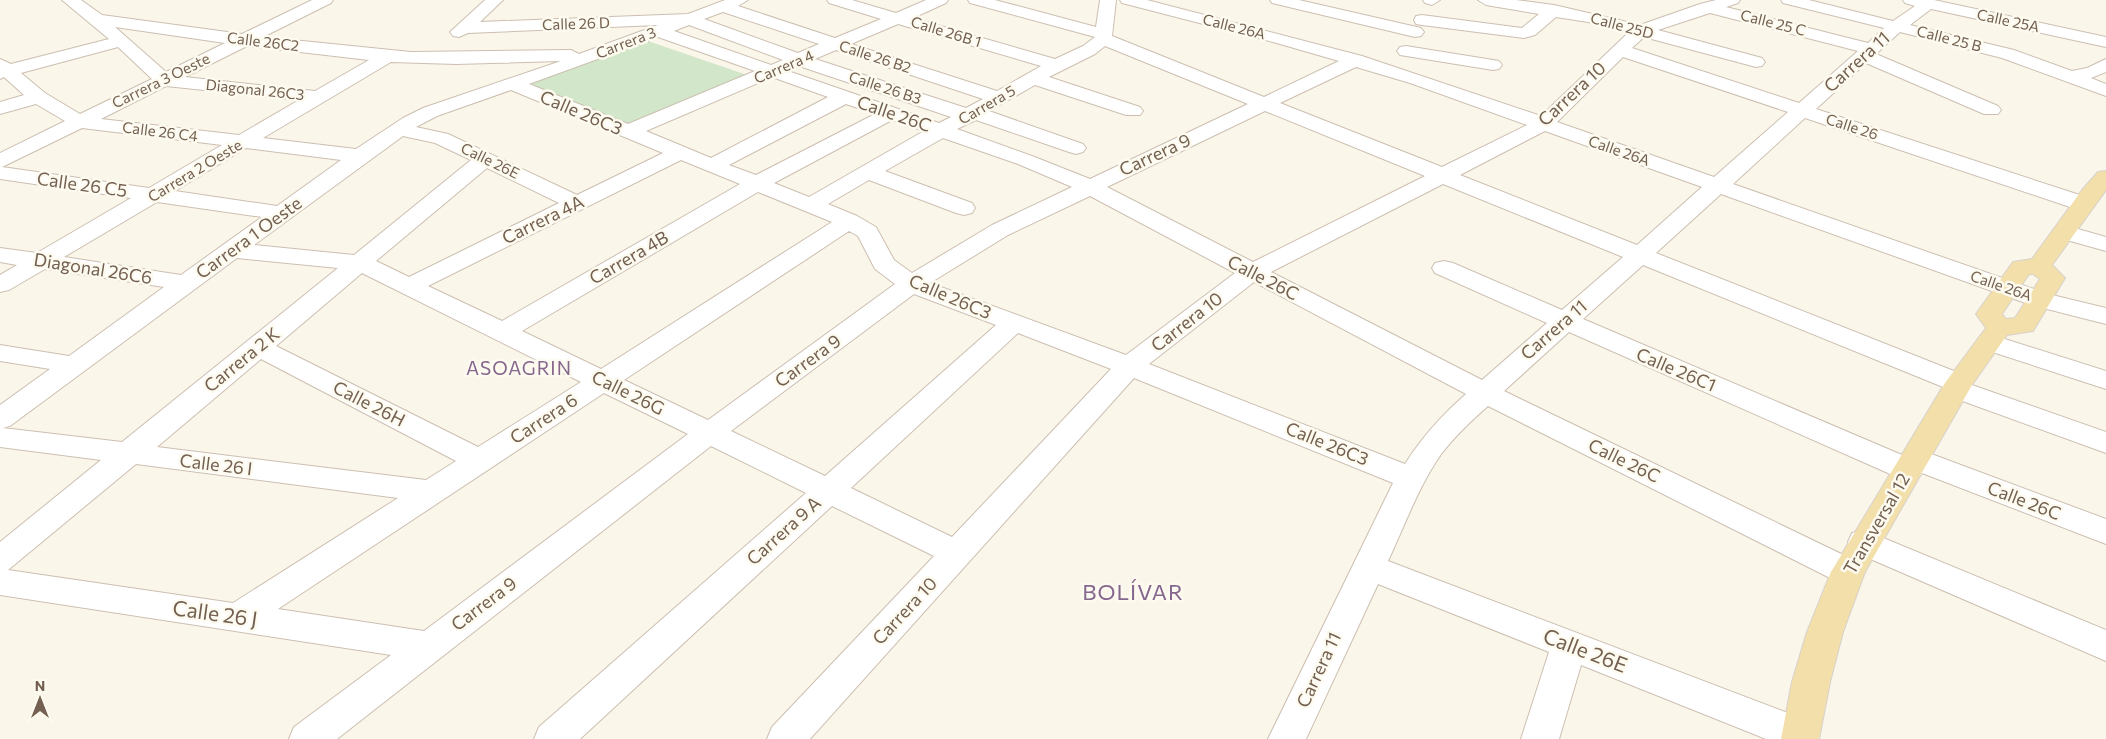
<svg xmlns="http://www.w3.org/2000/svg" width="2106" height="739" font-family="Commissioner,sans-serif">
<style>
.green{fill:#d2e7c9}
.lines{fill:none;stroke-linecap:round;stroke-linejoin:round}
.minor-casing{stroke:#ccbfb1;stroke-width:2}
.major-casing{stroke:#d8d2ce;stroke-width:2}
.minor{fill:#fff;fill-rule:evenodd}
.major{fill:#f2dfaa;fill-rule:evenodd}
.labels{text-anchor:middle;stroke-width:5;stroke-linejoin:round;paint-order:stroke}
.far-street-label{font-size:15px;fill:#736050;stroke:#fdfaf0}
.street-label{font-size:18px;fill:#736050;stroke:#fdfaf0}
.neighbourhood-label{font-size:19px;letter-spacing:1px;fill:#86678e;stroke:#fdfaf0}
.near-street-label{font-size:21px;fill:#736050;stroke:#fdfaf0}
.near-neighbourhood-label{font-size:22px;letter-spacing:1px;fill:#86678e;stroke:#fdfaf0}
</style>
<rect width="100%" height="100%" fill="#fbf6ea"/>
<polygon class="green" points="642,39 753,77 627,129 524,84"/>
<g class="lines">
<g class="minor-casing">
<g id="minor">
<path d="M62,0H81L102,15L242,34L312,0H333L331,3L263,37L411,52L571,50L579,54L658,25L468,33L459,37L453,36L450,32L485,0H503L480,22L688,14L725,0H748L738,6L835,38L881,19L829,3L827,0H852L896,13L926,0H948L946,3L913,18L1055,59L1083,46L1095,37L970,3L968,0H995L1096,27L1100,0H1116L1112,36L1264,97L1339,61L1273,42L1122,3L1120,0H1147L1362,56L1541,116L1628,33L1588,22L1556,17L1535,35L1524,38L1422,25L1416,24L1414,20L1416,16L1422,15L1522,28L1539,14L1486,5L1478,0H1516L1554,5L1640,25L1700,4L1716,0H1740L1738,3L1726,7L1868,43L1884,28L1783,3L1781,0H1809L1893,21L1915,6L1905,3L1903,0H1934L2106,37V47L1931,9L1910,25L2014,50L2072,71L2087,68L2106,59V72L2091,78L2106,84V96L2002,58L1900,32L1876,54L1998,106L2001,110L1998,114H1984L1866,63L1816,109L2092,199L2095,204L2092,209L2084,211L2076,209L1805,118L1733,184L2048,294L2106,308V324L2031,305L1721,194L1656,253L1969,377L1972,385L2106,432V453L1946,395L1942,389L1943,387L1643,265L1583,319L1902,455L1904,452L1915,449L1926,452L2106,519V544L1922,473L1919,477L1908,480L1897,477L1569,332L1504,391L1860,563L1865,572L1860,581L1848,585L1836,581L1488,406C1471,421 1456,435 1442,453C1419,485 1405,525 1388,561L1814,723L1819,735L1817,739H1766L1581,665L1559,739H1521L1549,652L1378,584L1306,739H1268L1393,483L1134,378L810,739H767L772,727L934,556L832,506L580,739H534L539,727L806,493L711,446L337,739H289L294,727L391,655L0,595V542L101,460L0,447V405L50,369L0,361V345L69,356L164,287L45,269L9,290L0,292V275L17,265L0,262V248L37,253L131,198L0,179V153L65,121L36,104L0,114V102L24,95L4,77L0,79V59L11,64L109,39ZM723,12L819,44L798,53L704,19ZM1710,13L1858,51L1799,103L1632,48L1644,37L1756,67L1762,66L1765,62L1762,58L1658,30ZM898,24L1041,66L997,91L851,44ZM689,25L783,60L771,65L674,31ZM115,27L225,43L166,72ZM658,37L755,71L628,124L529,84ZM247,46L369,60L315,91L185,77ZM1105,46L1248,104L1090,179L1032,156L957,129L976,120L1069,152L1076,154L1083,152L1086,148L1083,144L989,111L1035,85L1126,115H1140L1143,111L1140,107L1049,77L1095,54ZM118,47L152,79L80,114L45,93L21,73ZM836,50L983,99L966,108L815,59ZM1623,57L1788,112L1714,177L1557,122ZM561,61L423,108L403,118L356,149L263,138L391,62L456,64ZM799,66L951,117L939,123L788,71ZM1356,67L1410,83L1527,125L1442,167L1280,103ZM772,77L828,97L711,158L646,131ZM166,86L299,100L239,135L101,119ZM511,90L663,153L577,195L448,134L416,127L437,116ZM846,104L875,114L756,175L729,165ZM1265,111L1425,176L1253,262L1107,187ZM892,120L924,131L809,197L774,183ZM82,128L222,145L149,188L2,167ZM1545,131L1702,187L1637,245L1460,175ZM403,136L435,143L471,160L354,255L254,245ZM943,138L1018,164L1072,187L992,225L912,273L894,260L876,227L857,216L828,204L869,180L956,213L964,215L972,213L975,208L972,203L885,171ZM246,148L341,160L277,206L175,191ZM681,160L740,184L502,321L428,286ZM487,168L559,203L409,277L376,261ZM1443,184L1623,257L1562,310L1453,263L1444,261L1435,263L1432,268L1435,273L1547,323L1482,380L1271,272ZM758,192L832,222L601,369L522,331ZM1090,196L1235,273L1126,355L930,283L1008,235ZM157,202L262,217L181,275L64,257ZM849,231L858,236L875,269L895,284L708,420L624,380ZM237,258L338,268L122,442L3,428L10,426ZM362,273L581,382L478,447L276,346ZM1254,282L1466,394C1442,415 1422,437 1405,464L1149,364ZM914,294L996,325L825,476L731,431ZM1018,333L1111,369L952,537L851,488ZM261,359L456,461L426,480L157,447ZM604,393L688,434L424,631L278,609ZM136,464L398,498L233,603L8,570Z"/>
<polygon points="1270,0 1299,0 1421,28 1424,32 1421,36 1415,37 1272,3"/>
<polygon points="1423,0 1440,0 1432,5 1425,3"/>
<polygon points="1406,46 1493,60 1499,61 1502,65 1499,69 1493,70 1400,55 1397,51 1400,47"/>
<polygon points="2064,225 2106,237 2106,251 2056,237 2052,232 2056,227"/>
<polygon points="1989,334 2106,371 2106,389 1980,348 1976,342 1980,336"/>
<polygon points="1864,530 2106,630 2106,661 1852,551 1848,542 1852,533"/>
</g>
</g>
<g class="major-casing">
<path id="major" d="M2106,171V190L2052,265L2065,278L2033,331L2007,335L1972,385L1865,572L1843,632L1830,682L1819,739H1781L1792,682L1807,632L1831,572L1945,383L1986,328L1976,314L2013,262L2032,259L2082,190L2098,172ZM2029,274H2033L2040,279L2015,318L2006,319L2002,314Z"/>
</g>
<use href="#minor" class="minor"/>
<use href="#major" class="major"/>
</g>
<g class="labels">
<g class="far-street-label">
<text transform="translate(2008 21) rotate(12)" y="5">Calle 25A</text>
<text transform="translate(1773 23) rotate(14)" y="5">Calle 25 C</text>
<text transform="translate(576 24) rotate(-2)" y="5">Calle 26 D</text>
<text transform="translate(1622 26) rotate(15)" y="5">Calle 25D</text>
<text transform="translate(1234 27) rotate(14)" y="5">Calle 26A</text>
<text transform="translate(946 32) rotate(17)" y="5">Calle 26B 1</text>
<text transform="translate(1949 39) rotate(14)" y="5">Calle 25 B</text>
<text transform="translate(263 42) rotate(7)" y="5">Calle 26C2</text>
<text transform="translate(626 43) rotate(-21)" y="5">Carrera 3</text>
<text transform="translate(875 57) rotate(18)" y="5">Calle 26 B2</text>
<text transform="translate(784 67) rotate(-23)" y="5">Carrera 4</text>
<text transform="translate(161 81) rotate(-26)" y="5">Carrera 3 Oeste</text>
<text transform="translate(885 88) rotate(18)" y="5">Calle 26 B3</text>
<text transform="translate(255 90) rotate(6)" y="5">Diagonal 26C3</text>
<text transform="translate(987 105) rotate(-30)" y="5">Carrera 5</text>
<text transform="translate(1852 127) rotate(18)" y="5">Calle 26</text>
<text transform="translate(160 132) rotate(7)" y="5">Calle 26 C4</text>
<text transform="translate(1619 151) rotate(19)" y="5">Calle 26A</text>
<text transform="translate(490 161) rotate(26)" y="5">Calle 26E</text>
<text transform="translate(195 171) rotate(-31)" y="5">Carrera 2 Oeste</text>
<text transform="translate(2001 286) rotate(19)" y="5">Calle 26A</text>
</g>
<g class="street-label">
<text transform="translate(1857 62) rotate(-42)" y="6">Carrera 11</text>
<text transform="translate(1572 94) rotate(-43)" y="6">Carrera 10</text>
<text transform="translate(581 113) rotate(23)" y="6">Calle 26C3</text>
<text transform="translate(894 114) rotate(19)" y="6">Calle 26C</text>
<text transform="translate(1155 155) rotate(-25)" y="6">Carrera 9</text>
<text transform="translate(82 185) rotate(8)" y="6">Calle 26 C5</text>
<text transform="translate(543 220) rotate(-26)" y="6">Carrera 4A</text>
<text transform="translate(249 238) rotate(-36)" y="6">Carrera 1 Oeste</text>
<text transform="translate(629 258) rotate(-30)" y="6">Carrera 4B</text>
<text transform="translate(93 269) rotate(9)" y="6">Diagonal 26C6</text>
<text transform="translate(1263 278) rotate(27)" y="6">Calle 26C</text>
<text transform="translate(950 297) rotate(23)" y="6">Calle 26C3</text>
<text transform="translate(1187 322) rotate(-38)" y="6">Carrera 10</text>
<text transform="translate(1554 330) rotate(-41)" y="6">Carrera 11</text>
<text transform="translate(242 360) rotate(-39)" y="6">Carrera 2 K</text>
<text transform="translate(808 361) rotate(-36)" y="6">Carrera 9</text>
<text transform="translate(1676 370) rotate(23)" y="6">Calle 26C1</text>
<text transform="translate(628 393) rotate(26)" y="6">Calle 26G</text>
<text transform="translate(369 404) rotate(27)" y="6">Calle 26H</text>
<text transform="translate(544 419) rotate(-33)" y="6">Carrera 6</text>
<text transform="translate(1327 444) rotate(22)" y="6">Calle 26C3</text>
<text transform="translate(1624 461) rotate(26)" y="6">Calle 26C</text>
<text transform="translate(216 465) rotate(7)" y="6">Calle 26 I</text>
<text transform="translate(2024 501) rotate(21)" y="6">Calle 26C</text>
<text transform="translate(1877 524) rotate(-60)" y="6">Transversal 12</text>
<text transform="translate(784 531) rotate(-42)" y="6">Carrera 9 A</text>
<text transform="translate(484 604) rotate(-37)" y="6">Carrera 9</text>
<text transform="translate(905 611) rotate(-47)" y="6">Carrera 10</text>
<text transform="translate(1319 670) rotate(-65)" y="6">Carrera 11</text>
</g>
<g class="neighbourhood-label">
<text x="519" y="375">ASOAGRIN</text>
</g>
<g class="near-street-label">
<text transform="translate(215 614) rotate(8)" y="7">Calle 26 J</text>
<text transform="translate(1585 651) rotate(21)" y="7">Calle 26E</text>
</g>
<g class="near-neighbourhood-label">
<text x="1133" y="600">BOLÍVAR</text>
</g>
</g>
<g transform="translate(40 699)" stroke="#fdfaf0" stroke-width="4" paint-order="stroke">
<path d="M0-4L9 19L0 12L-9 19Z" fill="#736050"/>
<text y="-8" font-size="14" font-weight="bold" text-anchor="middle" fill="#736050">N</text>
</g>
</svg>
